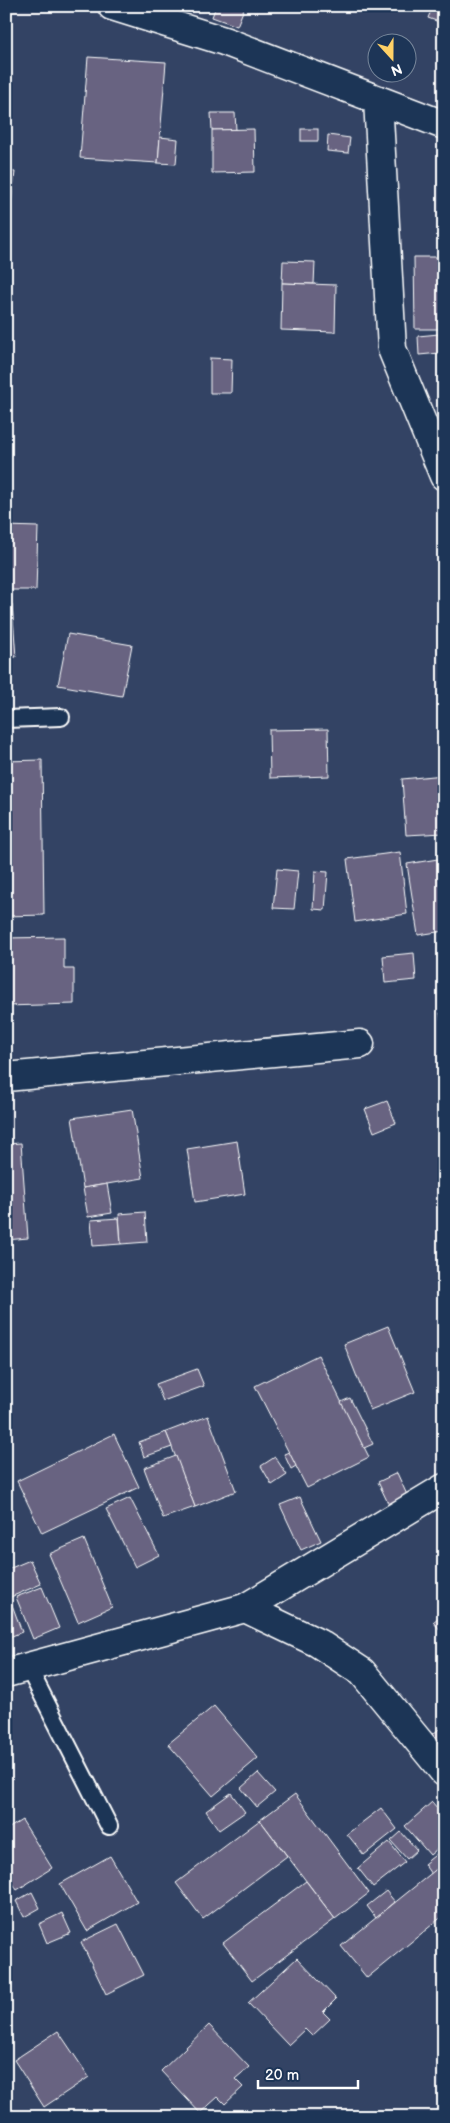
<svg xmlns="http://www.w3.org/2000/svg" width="450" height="2123" font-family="'Balsamiq Sans',sans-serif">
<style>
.building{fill:#676381;stroke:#fff}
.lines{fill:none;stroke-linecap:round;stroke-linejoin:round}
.service-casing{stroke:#fff;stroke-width:20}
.minor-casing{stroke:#fff;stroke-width:31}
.service{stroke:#1d3557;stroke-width:16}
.minor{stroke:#1d3557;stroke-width:28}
</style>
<rect width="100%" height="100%" fill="#334364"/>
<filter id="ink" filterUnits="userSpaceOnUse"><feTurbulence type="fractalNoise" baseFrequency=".02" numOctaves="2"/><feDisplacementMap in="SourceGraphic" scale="10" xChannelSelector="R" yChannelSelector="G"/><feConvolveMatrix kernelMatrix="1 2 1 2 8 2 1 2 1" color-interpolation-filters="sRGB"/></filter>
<g filter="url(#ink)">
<g class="building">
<polygon points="216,6 245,6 237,26 212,17"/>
<polygon points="432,8 444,12 442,23 428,18"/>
<polygon points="88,57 166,62 158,163 80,158"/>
<polygon points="211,113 235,113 236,130 212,130"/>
<polygon points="254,129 255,172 212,173 212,130"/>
<rect x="301" y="129" width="17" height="12"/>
<polygon points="328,135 350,138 348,153 327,151"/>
<polygon points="160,137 178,139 176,164 158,163"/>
<polygon points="6,171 15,172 11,205 6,205"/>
<polygon points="414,257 444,257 444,329 415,329"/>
<polygon points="283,261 315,262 314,284 282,283"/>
<polygon points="282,283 336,285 335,332 281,330"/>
<polygon points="439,334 440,353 419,355 418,336"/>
<polygon points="210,358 232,359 231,393 210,393"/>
<polygon points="6,526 38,527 36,590 6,590"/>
<polygon points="12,604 16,657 6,658 6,605"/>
<polygon points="68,634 132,645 122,696 58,685"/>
<polygon points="328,729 329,776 270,778 269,730"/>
<polygon points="42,760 44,915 6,916 6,761"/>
<polygon points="444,775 444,833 406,835 402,779"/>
<polygon points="400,852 407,914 355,922 347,859"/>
<polygon points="444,858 444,931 418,935 407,864"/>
<polygon points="277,869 298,871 294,909 273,908"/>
<polygon points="315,871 328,872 325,910 313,909"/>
<polygon points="64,937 64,969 74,969 74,1004 6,1006 6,938"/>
<polygon points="414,953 416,980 385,983 383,956"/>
<polygon points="444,1012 444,1033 440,1013"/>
<polygon points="387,1101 396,1123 374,1132 365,1109"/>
<polygon points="132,1109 143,1178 83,1188 72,1118"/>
<polygon points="237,1141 245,1194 195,1202 187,1149"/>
<polygon points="21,1143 28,1238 6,1240 6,1144"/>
<polygon points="107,1184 112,1213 88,1217 83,1188"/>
<polygon points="145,1212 147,1242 121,1244 119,1214"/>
<polygon points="119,1218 121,1244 93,1246 91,1220"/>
<polygon points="388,1326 415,1392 370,1410 344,1344"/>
<polygon points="318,1355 369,1457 307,1488 255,1386"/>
<polygon points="197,1369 204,1386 163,1401 156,1384"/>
<polygon points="350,1398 373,1444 364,1448 341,1402"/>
<polygon points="208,1416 236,1491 195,1507 166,1432"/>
<polygon points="166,1432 172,1447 144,1457 139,1442"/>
<polygon points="114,1434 139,1487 42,1533 17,1481"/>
<polygon points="289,1452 296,1466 291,1469 284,1454"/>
<polygon points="176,1456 195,1507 163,1518 144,1468"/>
<polygon points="275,1457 287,1475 272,1485 261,1466"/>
<polygon points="397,1473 408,1497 389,1505 378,1482"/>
<polygon points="300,1497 321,1541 301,1550 280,1505"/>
<polygon points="130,1498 159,1555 135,1567 106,1509"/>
<polygon points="84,1539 112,1607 78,1622 49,1554"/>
<polygon points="30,1560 41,1584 6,1599 6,1570"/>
<polygon points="42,1587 59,1628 33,1639 16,1597"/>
<polygon points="11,1602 22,1632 7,1638 6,1604"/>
<polygon points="444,1613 444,1634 433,1622"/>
<polygon points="214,1706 258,1758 213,1796 168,1744"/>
<polygon points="444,1725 444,1746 433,1734"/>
<polygon points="258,1773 275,1792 257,1807 241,1788"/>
<polygon points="231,1793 245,1812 219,1830 206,1811"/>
<polygon points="295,1794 369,1893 335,1919 260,1820"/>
<polygon points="432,1802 444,1816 444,1843 430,1855 405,1826"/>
<polygon points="381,1808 397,1829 364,1855 347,1834"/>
<polygon points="22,1820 52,1868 17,1890 6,1872 6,1830"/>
<polygon points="260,1820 287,1856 203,1919 176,1883"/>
<polygon points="401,1832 417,1850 407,1859 391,1841"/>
<polygon points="389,1842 405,1862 373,1887 358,1868"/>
<polygon points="444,1848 444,1863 431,1874 424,1864"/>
<polygon points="110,1856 137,1902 87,1931 60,1884"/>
<polygon points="444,1863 444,1915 367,1978 341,1946"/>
<polygon points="306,1881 335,1919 252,1981 223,1943"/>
<polygon points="386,1891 395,1902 376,1918 367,1906"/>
<polygon points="32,1892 40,1908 24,1917 16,1901"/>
<polygon points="62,1913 71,1933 47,1943 39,1924"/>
<polygon points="118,1924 144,1975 106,1994 81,1942"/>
<polygon points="297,1958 336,1999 323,2012 330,2019 312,2036 305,2029 288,2045 248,2003"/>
<polygon points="209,2025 249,2067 235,2079 243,2087 225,2104 218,2097 200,2113 161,2071"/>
<polygon points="58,2031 89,2077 44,2107 14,2060"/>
<polygon points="15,2111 21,2117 10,2117"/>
</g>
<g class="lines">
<g class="service-casing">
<g id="service">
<polyline points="6,719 61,717"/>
<polyline points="28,1667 109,1826"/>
</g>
</g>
<g class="minor-casing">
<g id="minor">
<polyline points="112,6 224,41 444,125"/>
<polyline points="378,100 392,349 444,476"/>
<polyline points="6,1077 360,1044"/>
<polyline points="245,1608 444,1488"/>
<polyline points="6,1673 245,1608 318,1643 362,1672 444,1772"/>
</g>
</g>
<use href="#service" class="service"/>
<use href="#minor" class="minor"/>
</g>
</g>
<rect width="450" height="2123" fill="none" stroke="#1d3557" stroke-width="25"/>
<rect x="12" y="12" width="425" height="2098" fill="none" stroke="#fff" stroke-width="2" filter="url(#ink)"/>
<g transform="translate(392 58) rotate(159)"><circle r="24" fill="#1d3557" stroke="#77869a"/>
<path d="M0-4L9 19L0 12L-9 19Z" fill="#ffd166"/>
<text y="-8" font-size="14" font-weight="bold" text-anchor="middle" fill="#ffffff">N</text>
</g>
<path d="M258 2080v8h100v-8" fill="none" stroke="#ffffff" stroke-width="2.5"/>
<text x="265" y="2080" font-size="15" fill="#ffffff" stroke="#1d3557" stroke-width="4" paint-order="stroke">20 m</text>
</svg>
